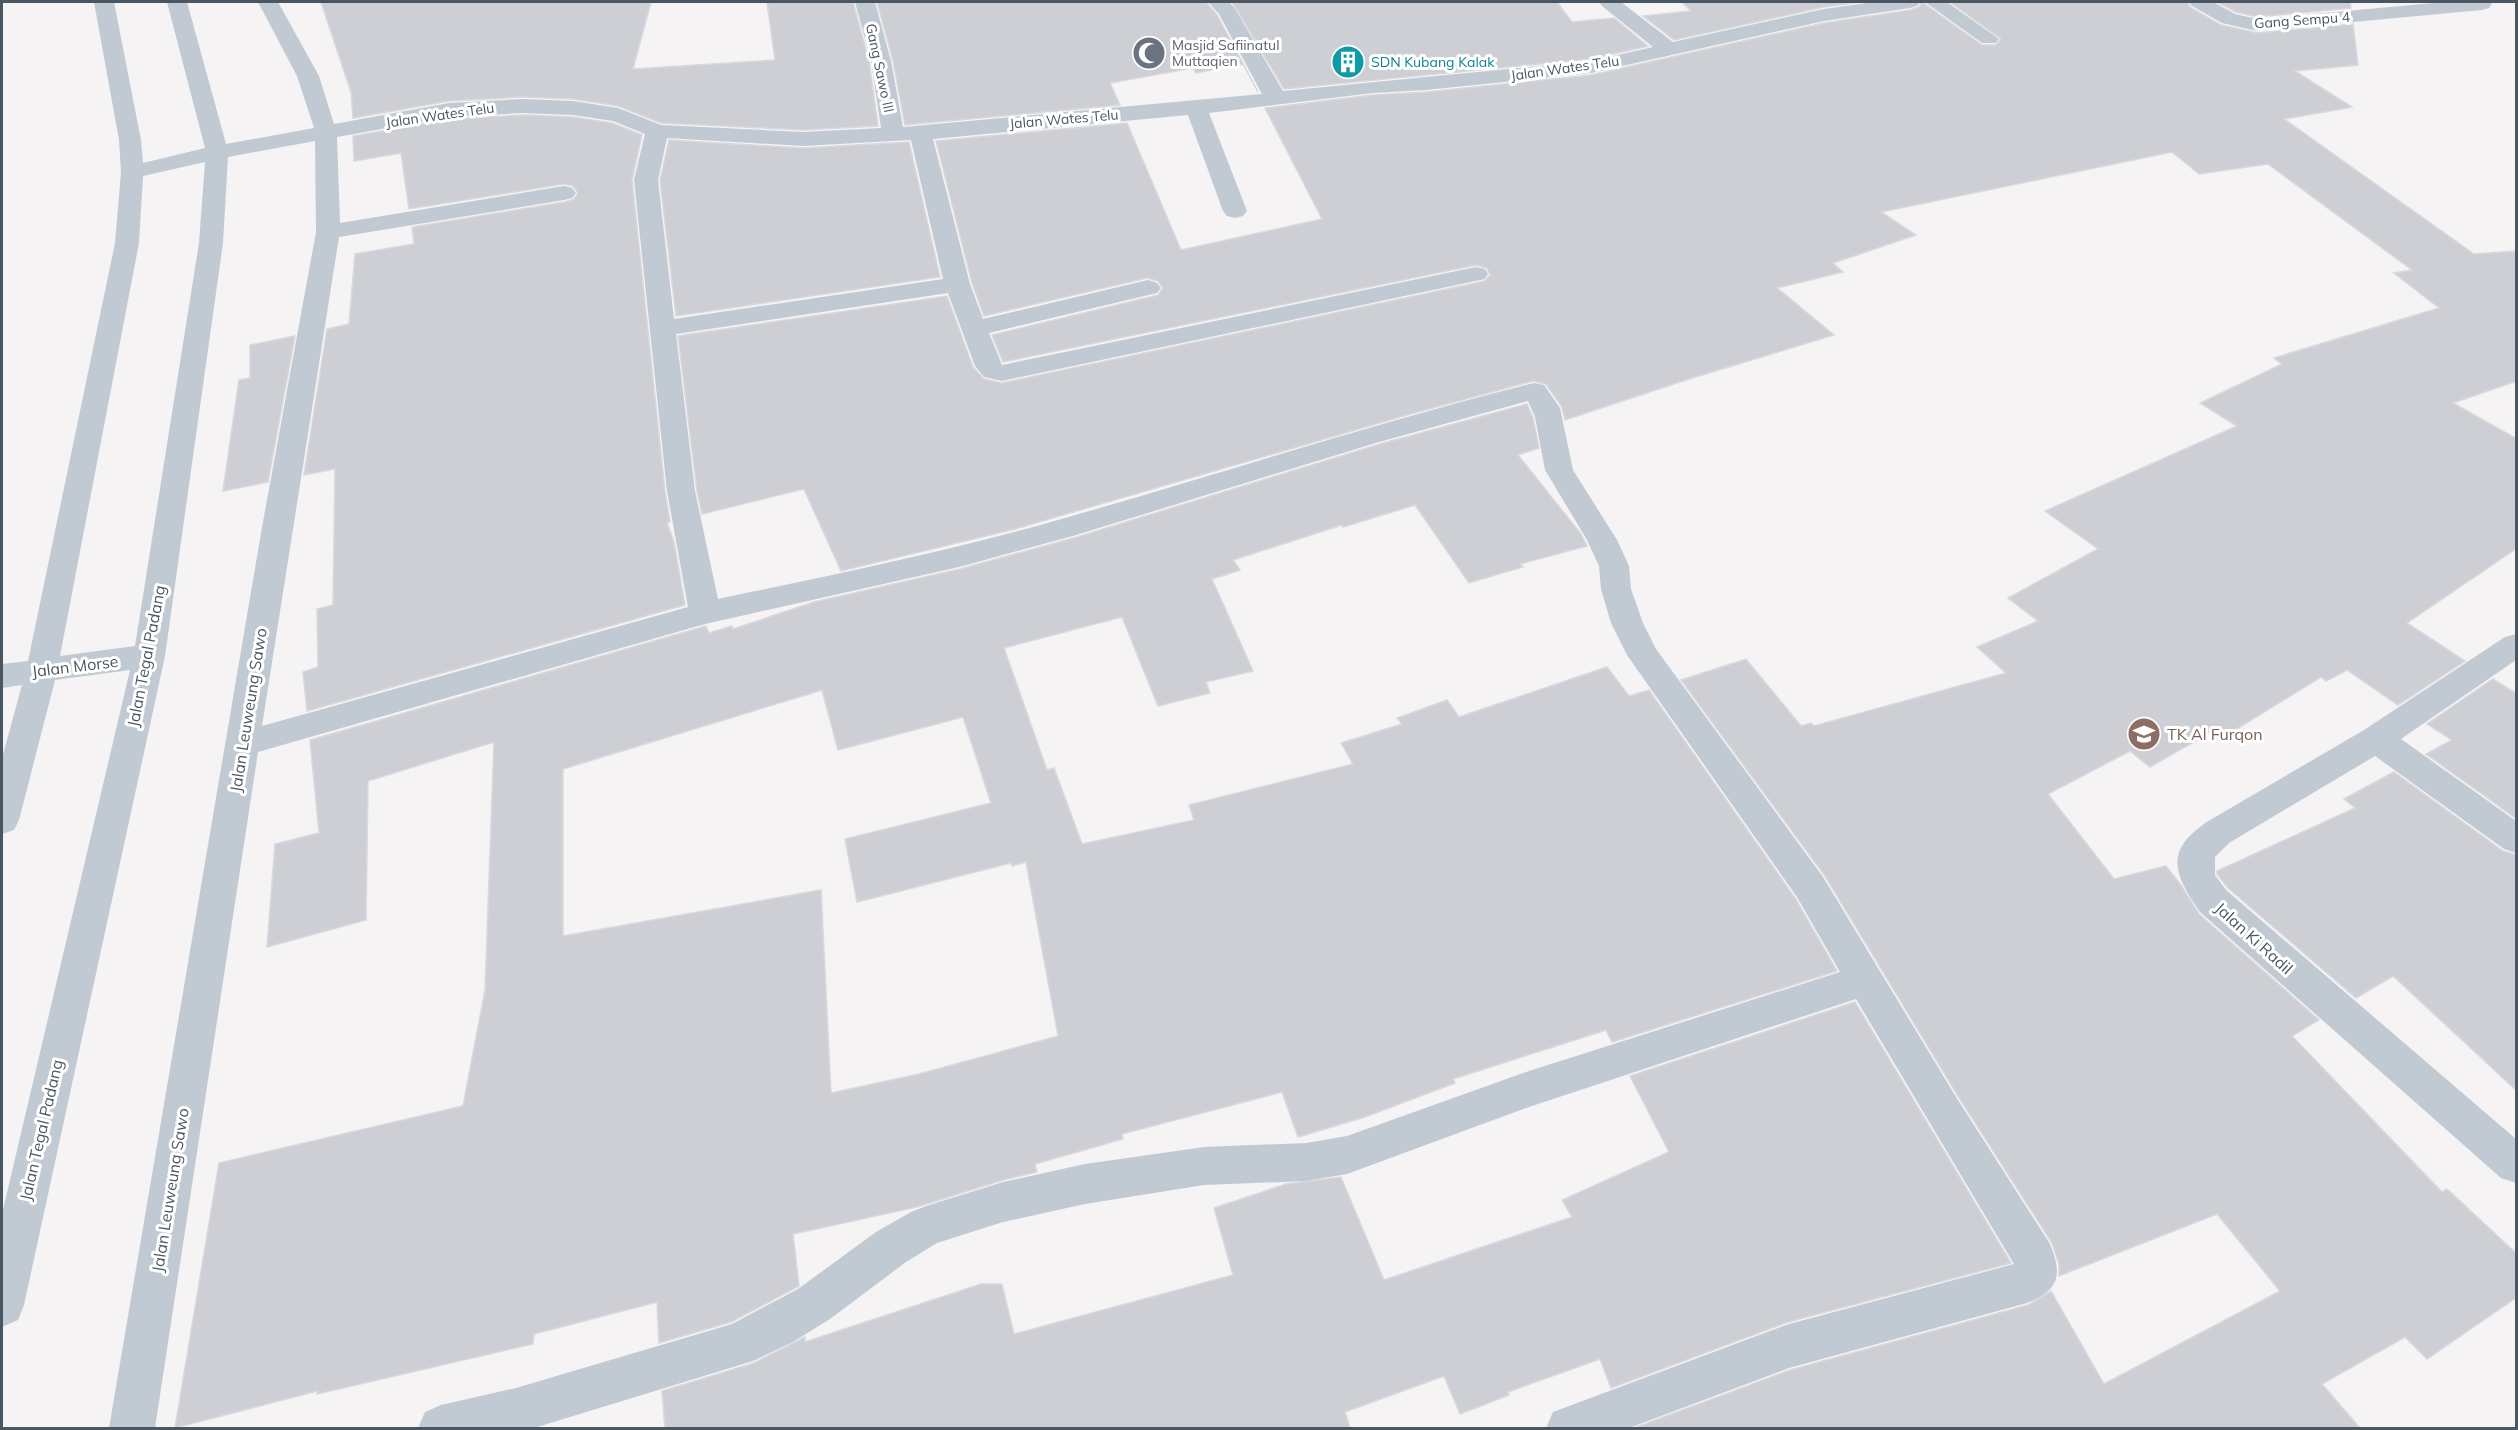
<svg xmlns="http://www.w3.org/2000/svg" width="2518" height="1430" font-family="Mulish,sans-serif">
<style>
.building{fill:#cdcfd5;stroke:#d7d9de;stroke-width:1.5;fill-rule:evenodd}
.lines{fill:none;stroke-linecap:round;stroke-linejoin:round}
.minor{fill:#c1cad2;fill-rule:evenodd}
.labels{text-anchor:middle;stroke-width:6;stroke-linejoin:round;paint-order:stroke}
.far-street-label{font-size:14px;fill:#4a5661;stroke:#fff}
.far-worship-label{font-size:14px;fill:#5b616d;stroke:#fff;text-anchor:start}
.far-culture-label{font-size:14px;fill:#0d838f;stroke:#fff;text-anchor:start}
.street-label{font-size:16px;fill:#4a5661;stroke:#fff}
.education-label{font-size:16px;fill:#785e54;stroke:#fff;text-anchor:start}
</style>
<rect width="100%" height="100%" fill="#f5f3f3"/>
<g class="building">
<polygon points="321,2 651,2 633,69 775,60 767,2 853,2 869,61 878,126 803,130 661,123 618,106 573,99 522,97 449,101 353,118 351,92"/>
<polygon points="877,2 1206,2 1217,15 1258,92 1243,64 1196,73 1193,68 1110,83 1120,105 905,125 893,61"/>
<polygon points="1232,2 1557,2 1572,22 1614,18 1648,46 1591,59 1284,89"/>
<polygon points="1682,2 1861,2 1824,7 1674,40 1643,16 1691,11"/>
<polygon points="1922,2 1982,45 1996,45 2001,39 1950,2 2187,2 2191,8 2221,25 2257,33 2353,24 2358,65 2295,71 2352,107 2284,119 2474,254 2517,251 2517,381 2453,403 2517,439 2517,548 2407,623 2465,661 2398,705 2347,670 2326,681 2321,677 2222,738 2213,731 2150,767 2130,751 2048,794 2114,879 2166,866 2181,885 2199,914 2319,1020 2292,1036 2442,1192 2447,1189 2517,1254 2517,1297 2427,1359 2405,1337 2322,1384 2360,1428 1634,1428 1790,1370 2028,1305 2051,1291 2104,1384 2280,1291 2217,1214 2059,1276 2059,1264 2052,1243 1958,1096 1825,876 1681,680 1746,659 1801,726 1811,723 1814,726 2006,673 1977,647 2038,621 2008,598 2098,549 2045,511 2237,426 2200,403 2282,364 2274,358 2439,308 2394,273 2412,270 2268,164 2199,174 2172,152 1881,212 1916,235 1833,263 1843,272 1777,288 1834,335 1692,378 1565,420 1562,407 1546,384 1533,381 1414,413 1015,529 841,571 804,489 702,514 697,491 678,336 947,296 973,367 984,379 1002,383 1485,281 1490,275 1487,268 1476,265 1003,362 992,335 1158,295 1163,288 1158,281 1147,278 984,316 972,283 936,141 1127,123 1181,250 1322,219 1265,108 1373,95 1426,92 1591,75 1824,23 1911,10 1919,7"/>
<polygon points="2217,2 2350,2 2351,8 2257,17 2236,12"/>
<polygon points="522,115 573,117 612,123 642,135 632,180 665,491 670,522 667,523 674,542 685,605 307,711 303,672 318,667 317,609 333,605 335,469 304,475 327,329 349,324 355,254 414,244 412,227 565,202 574,199 578,193 573,186 564,184 409,209 401,153 354,161 353,136 449,119"/>
<polygon points="669,140 803,148 909,142 940,277 676,316 660,180"/>
<polygon points="295,336 268,482 223,491 239,380 250,378 250,345"/>
<path d="M1527,404L1533,418L1539,448L1518,455L1581,534L1587,546L1520,564L1523,567L1469,583L1415,505L1343,527L1342,525L1233,560L1240,570L1212,579L1253,671L1206,682L1210,693L1158,706L1122,617L1004,648L1047,770L1054,768L1082,844L1194,820L1189,805L1353,764L1341,743L1402,724L1397,718L1447,700L1459,717L1607,667L1629,696L1649,690L1795,898L1837,971L1612,1042L1606,1030L1453,1079L1455,1083L1365,1117L1298,1137L1282,1092L1122,1134L1123,1139L1035,1164L1037,1172L1003,1180L917,1207L793,1234L799,1286L731,1322L659,1343L657,1302L534,1334L533,1344L317,1394V1391L175,1428L219,1163L463,1106L485,990L494,742L368,781L366,920L267,947L275,844L319,833L310,740L706,626L709,633L732,626L733,629L814,602L960,569L1077,537L1380,444ZM822,690L838,750L963,717L991,803L845,839L857,902L1011,863L1012,866L1026,862L1058,1036L919,1074L831,1093L821,890L563,936V769Z"/>
<polygon points="2493,679 2517,694 2517,819 2426,754 2452,740 2427,724"/>
<polygon points="2394,772 2503,851 2517,855 2517,1091 2393,976 2356,998 2228,888 2217,874 2217,871 2355,808 2344,799"/>
<polygon points="1855,1002 2011,1263 1788,1322 1611,1388 1600,1359 1508,1392 1509,1395 1460,1414 1444,1376 1345,1412 1350,1428 665,1428 662,1391 754,1363 805,1337 805,1342 981,1284 1002,1284 1014,1334 1233,1275 1214,1208 1286,1184 1341,1177 1384,1280 1572,1217 1562,1200 1669,1152 1630,1076"/>
</g>
<g class="lines">
<g class="minor">
<path d="M94,2H114L141,140L143,163L205,148L167,2H187L226,144L314,128L297,76L258,2H278L319,76L334,124L449,103L522,99L573,101L618,108L661,125L803,132L881,128L871,61L855,2H875L891,61L903,127L1262,94L1219,14L1208,2H1229L1234,7L1283,91L1591,61L1653,47L1602,6L1599,2H1621L1673,42L1824,9L1874,2H1920L1917,6L1910,8L1824,21L1591,73L1426,90L1373,93L1209,113L1247,211L1243,216L1235,218L1227,216L1223,211L1188,115L933,139L970,284L983,319L1148,280L1157,283L1161,288L1157,293L989,333L1002,365L1476,267L1485,269L1488,274L1485,279L1002,381L984,377L975,366L948,293L676,334L695,491L718,599C832,575 946,552 1058,520C1217,475 1374,423 1534,383L1544,385L1560,408L1573,470L1617,540L1629,566L1631,589L1643,623L1656,649L1823,877L1956,1097L2050,1244C2063,1275 2059,1291 2027,1303L1789,1368L1629,1428H1546L1553,1412L1789,1324L2014,1264L1856,999L1529,1107L1347,1174L1306,1181L1204,1185L1085,1204L1003,1222L937,1243L906,1262L830,1319L793,1342L753,1361L534,1428H418L425,1412L441,1405L516,1388L732,1324L798,1289L876,1232L911,1212L926,1206L1003,1182L1085,1164L1204,1147L1306,1143L1347,1136L1529,1071L1840,972L1797,897L1627,655L1611,623L1601,589L1599,566L1587,540L1545,470L1535,417L1528,401L1379,442L1076,535L959,567L705,624L258,752L155,1428H109L261,533L316,232L315,141L228,157L223,243L165,656L24,1305L18,1320L2,1327V1214L130,670L55,680L19,820L14,830L2,834V758L22,685L2,688V664L28,661L115,243L121,172L119,140ZM522,113L573,115L613,121L645,134L634,180L667,491L688,607L262,726L339,237L564,200L572,198L576,193L572,188L564,186L340,223L337,137L449,117ZM667,138L803,146L911,140L943,279L674,319L658,180ZM205,162L199,243L135,646L60,656L139,243L143,176Z"/>
<polygon points="1925,2 1947,2 1999,39 1996,43 1982,43"/>
<polygon points="2189,2 2213,2 2235,14 2257,19 2445,2 2490,2 2492,4 2489,8 2482,10 2257,31 2222,23 2192,6"/>
<path d="M2516,634V660L2401,739L2516,821V853L2504,849L2375,756L2229,843L2215,857V875L2226,890L2516,1139V1183L2501,1178L2200,912C2187,892 2167,866 2184,843C2189,835 2198,829 2205,823L2364,730L2505,637Z"/>
</g>
</g>
<defs>
<g id="mosque-disc" transform="scale(1.725)"><circle r="9.5" fill="#6b7280" stroke="#fff"/><path d="M3.5-4.9A6 6 0 1 0 3.5 4.9A5 5 0 1 1 3.5-4.9Z" fill="#fff"/></g>
<g id="building-disc" transform="scale(1.725)"><circle r="9.5" fill="#0f9aa8" stroke="#fff"/><path d="M-4-6H4V6H1V3H-1V6H-4ZM-2.5-4.3h1.7v1.8h-1.7ZM.8-4.3h1.7v1.8H.8ZM-2.5-1h1.7V.8h-1.7ZM.8-1h1.7V.8H.8Z" fill="#fff"/></g>
<g id="school-disc" transform="scale(1.725)"><circle r="9.5" fill="#8d6e63" stroke="#fff"/><path d="M0-5L7-2L0 1L-7-2ZM-4 1L0 2.5L4 1V4Q0 6-4 4Z" fill="#fff"/></g>
</defs>
<g fill-rule="evenodd">
<use href="#mosque-disc" x="1149" y="53"/>
<use href="#building-disc" x="1348" y="62"/>
<use href="#school-disc" x="2144" y="734"/>
</g>
<g class="labels">
<g class="far-street-label">
<text transform="translate(2302 20) rotate(-4)" y="5">Gang Sempu 4</text>
<text transform="translate(880 68) rotate(78)" y="5">Gang Sawo III</text>
<text transform="translate(1565 68) rotate(-8)" y="5">Jalan Wates Telu</text>
<text transform="translate(440 115) rotate(-8)" y="5">Jalan Wates Telu</text>
<text transform="translate(1064 119) rotate(-5)" y="5">Jalan Wates Telu</text>
</g>
<g class="far-worship-label">
<text x="1172" y="50">Masjid Safiinatul<tspan x="1172" dy="16">Muttaqien</tspan></text>
</g>
<g class="far-culture-label">
<text x="1371" y="67">SDN Kubang Kalak</text>
</g>
<g class="street-label">
<text transform="translate(146 656) rotate(-79)" y="6">Jalan Tegal Padang</text>
<text transform="translate(75 666) rotate(-7)" y="6">Jalan Morse</text>
<text transform="translate(248 710) rotate(-81)" y="6">Jalan Leuweung Sawo</text>
<text transform="translate(2254 938) rotate(42)" y="6">Jalan Ki Radil</text>
<text transform="translate(41 1130) rotate(-77)" y="6">Jalan Tegal Padang</text>
<text transform="translate(170 1190) rotate(-81)" y="6">Jalan Leuweung Sawo</text>
</g>
<g class="education-label">
<text x="2167" y="740">TK Al Furqon</text>
</g>
</g>
<rect width="2518" height="1430" fill="none" stroke="#4a5661" stroke-width="6"/>
</svg>
